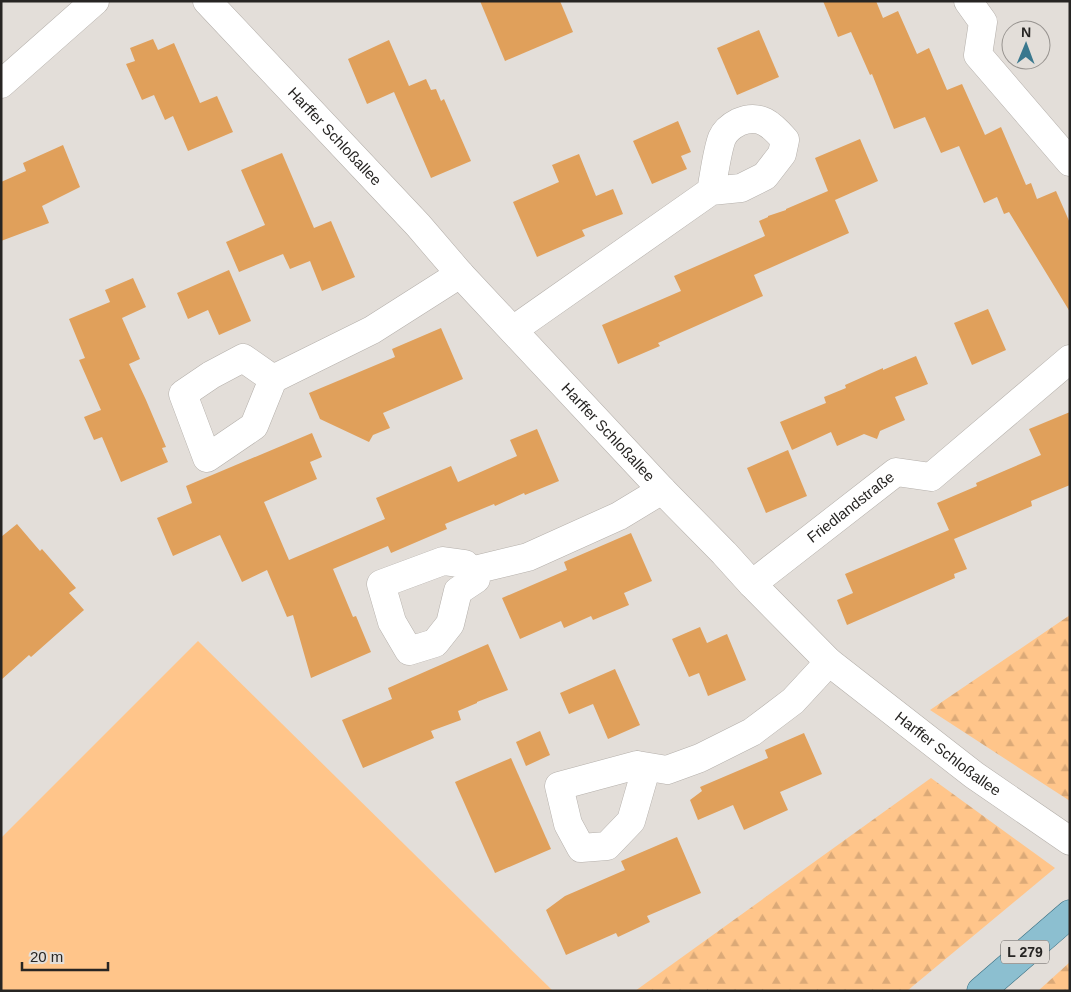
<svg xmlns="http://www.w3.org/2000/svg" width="1071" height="992" font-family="Arial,sans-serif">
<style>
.grass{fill:#ffc58a}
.forest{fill:url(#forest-firs)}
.building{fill:#e0a05b}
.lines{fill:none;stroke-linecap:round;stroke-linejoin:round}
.minor-casing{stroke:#b5b0ab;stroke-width:29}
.major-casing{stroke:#376d7f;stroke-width:29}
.minor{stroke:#fff;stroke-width:28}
.major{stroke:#8cbfd0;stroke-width:28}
.labels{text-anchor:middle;stroke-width:4.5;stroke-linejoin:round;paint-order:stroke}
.shield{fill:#e3ded9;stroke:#5f5c5a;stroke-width:1}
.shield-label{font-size:14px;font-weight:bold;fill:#272523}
.street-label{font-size:15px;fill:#272523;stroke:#e3ded9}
</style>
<defs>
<pattern id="forest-firs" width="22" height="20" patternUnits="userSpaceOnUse" patternTransform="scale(1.25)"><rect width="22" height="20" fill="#ffc58a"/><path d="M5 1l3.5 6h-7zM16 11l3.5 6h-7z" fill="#dba977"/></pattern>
</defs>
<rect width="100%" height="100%" fill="#e3ded9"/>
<polygon class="grass" points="198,641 553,991 1,991 1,838"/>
<g class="forest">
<polygon points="1070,615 1070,801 930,710"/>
<polygon points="931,778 1055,868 907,991 635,991"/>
<polygon points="1070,962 1070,991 1038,991"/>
</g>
<g class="building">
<polygon points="480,1 560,1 573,32 505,61"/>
<polygon points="823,1 876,1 883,18 898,11 917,54 929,48 947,90 962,84 985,135 1001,127 1026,185 1031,183 1037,199 1056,191 1070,223 1070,312 1009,212 1004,214 997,197 984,203 959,146 941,153 925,117 894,129 872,74 870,75 851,32 838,37"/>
<polygon points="759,30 779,77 737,95 717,48"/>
<polygon points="153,39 158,50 174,43 200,103 217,96 233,132 188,151 173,116 165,120 154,95 142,100 126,64 135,61 130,48"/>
<polygon points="389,40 409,86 426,79 431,90 436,89 441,101 444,99 471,161 431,178 394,92 367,104 348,59"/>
<polygon points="678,121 691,152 681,156 687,169 652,184 633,141"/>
<polygon points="860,139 878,181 835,200 849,233 754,275 763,296 696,326 658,343 660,346 618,364 602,325 681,291 674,276 765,236 759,221 768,217 768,216 786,210 786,209 828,191 815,158"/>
<polygon points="63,145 80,187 42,206 49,223 1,241 1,182 26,171 23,163"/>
<polygon points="282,153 314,228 331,221 355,277 322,291 310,261 290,269 283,254 239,272 226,242 265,225 241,170"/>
<polygon points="579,154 596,196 613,189 623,214 582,230 585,236 537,257 513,202 559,182 552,165"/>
<polygon points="229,270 251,321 219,335 208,310 188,319 177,293"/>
<polygon points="133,278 146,307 122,318 140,359 129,364 146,400 166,447 162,448 168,462 121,482 102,437 94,440 84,417 101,410 79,360 85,358 69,319 110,302 105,290"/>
<polygon points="988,309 1006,350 972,365 954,323"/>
<polygon points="441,328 463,379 383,413 390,428 373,435 369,442 320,419 309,393 395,357 392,349"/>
<polygon points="916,356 928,384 895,397 905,420 880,431 877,439 864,434 837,446 831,432 792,450 780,422 826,403 824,397 846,388 845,385 883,368 883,370"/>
<polygon points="1070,412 1070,485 1031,501 1032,506 954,539 967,569 954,574 955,578 847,625 837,600 853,593 845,574 949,530 937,503 977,486 976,483 1041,455 1029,429"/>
<polygon points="537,429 559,481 525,495 524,493 495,506 494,504 445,524 447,529 391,553 388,546 333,569 353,617 356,616 371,652 311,678 293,615 287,617 267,570 242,582 220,535 173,556 157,518 192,503 186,486 312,433 322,457 310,462 317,479 264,502 289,560 385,519 376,498 451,466 458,482 517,456 510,440"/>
<polygon points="788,450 807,496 766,513 747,468"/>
<polygon points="17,524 40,551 42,549 76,588 69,593 84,610 31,657 29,655 1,680 1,537"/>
<polygon points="631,533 652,581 624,593 629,605 593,620 591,616 564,628 561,621 520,639 502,598 567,570 564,562"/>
<polygon points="700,627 707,643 727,634 746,680 708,696 699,673 689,677 672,639"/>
<polygon points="488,644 508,690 477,702 477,703 458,711 461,720 431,731 434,738 363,768 342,720 392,699 388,688"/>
<polygon points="615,669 640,725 608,739 593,704 569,714 560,693"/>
<polygon points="540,731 550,755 526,766 516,742"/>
<polygon points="804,733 822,774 780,792 788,810 744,830 733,805 698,820 690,800 702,791 700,787 768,758 765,750"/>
<polygon points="511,758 551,849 495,873 455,782"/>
<polygon points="677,837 701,893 647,916 650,922 618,937 616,933 566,955 546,910 565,896 625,870 621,861"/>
</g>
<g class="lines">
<g class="minor-casing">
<g id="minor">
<path id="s1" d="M207,1L418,225L460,274L662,490L724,553L752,584L829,662L974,775L1070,841"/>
<polyline points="968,1 983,22 978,55 1070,162"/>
<polyline points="1,84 95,1"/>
<path d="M513,330L711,191C714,176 717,151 722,138C725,131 733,125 739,122C760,113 772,125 785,140L782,154L765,176L741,188L711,191"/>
<polyline points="273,379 254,426 207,458 183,394 211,375 243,358 273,379 372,330 460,274"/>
<polyline points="470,571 476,579 458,591 450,624 435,643 409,651 392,622 381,584 443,561 465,564 470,571 528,557 619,516 662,490"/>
<path id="s2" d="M752,584L896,472L931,477L1070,359"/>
<polyline points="637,765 644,776 631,821 607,846 581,848 568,824 559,786 637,765 667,770 700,758 752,732 793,701 829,662"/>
</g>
</g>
<g class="major-casing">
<polyline id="major" points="981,991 1070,914"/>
</g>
<use href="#minor" class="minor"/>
<use href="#major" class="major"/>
</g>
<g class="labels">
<rect class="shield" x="1001" y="940.5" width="48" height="23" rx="4"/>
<g class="shield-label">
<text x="1025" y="957">L 279</text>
</g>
<g class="street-label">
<text dy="5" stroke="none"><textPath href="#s1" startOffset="186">Harffer Schloßallee</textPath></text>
<text dy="5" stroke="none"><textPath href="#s1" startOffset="589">Harffer Schloßallee</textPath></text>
<text dy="5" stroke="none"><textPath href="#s2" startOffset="125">Friedlandstraße</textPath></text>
<text dy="5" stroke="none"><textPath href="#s1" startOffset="1058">Harffer Schloßallee</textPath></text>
</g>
</g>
<rect width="1071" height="992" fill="none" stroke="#272523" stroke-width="5"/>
<g transform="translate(1026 45) rotate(1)"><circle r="24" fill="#e3ded9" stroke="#989490"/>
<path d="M0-4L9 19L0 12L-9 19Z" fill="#3a788e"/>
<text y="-8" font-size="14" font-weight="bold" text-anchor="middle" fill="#272523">N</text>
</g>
<path d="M22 962v8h86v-8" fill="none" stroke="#272523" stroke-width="2.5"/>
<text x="30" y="962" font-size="15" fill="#272523" stroke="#e3ded9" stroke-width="4" paint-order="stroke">20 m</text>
</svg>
